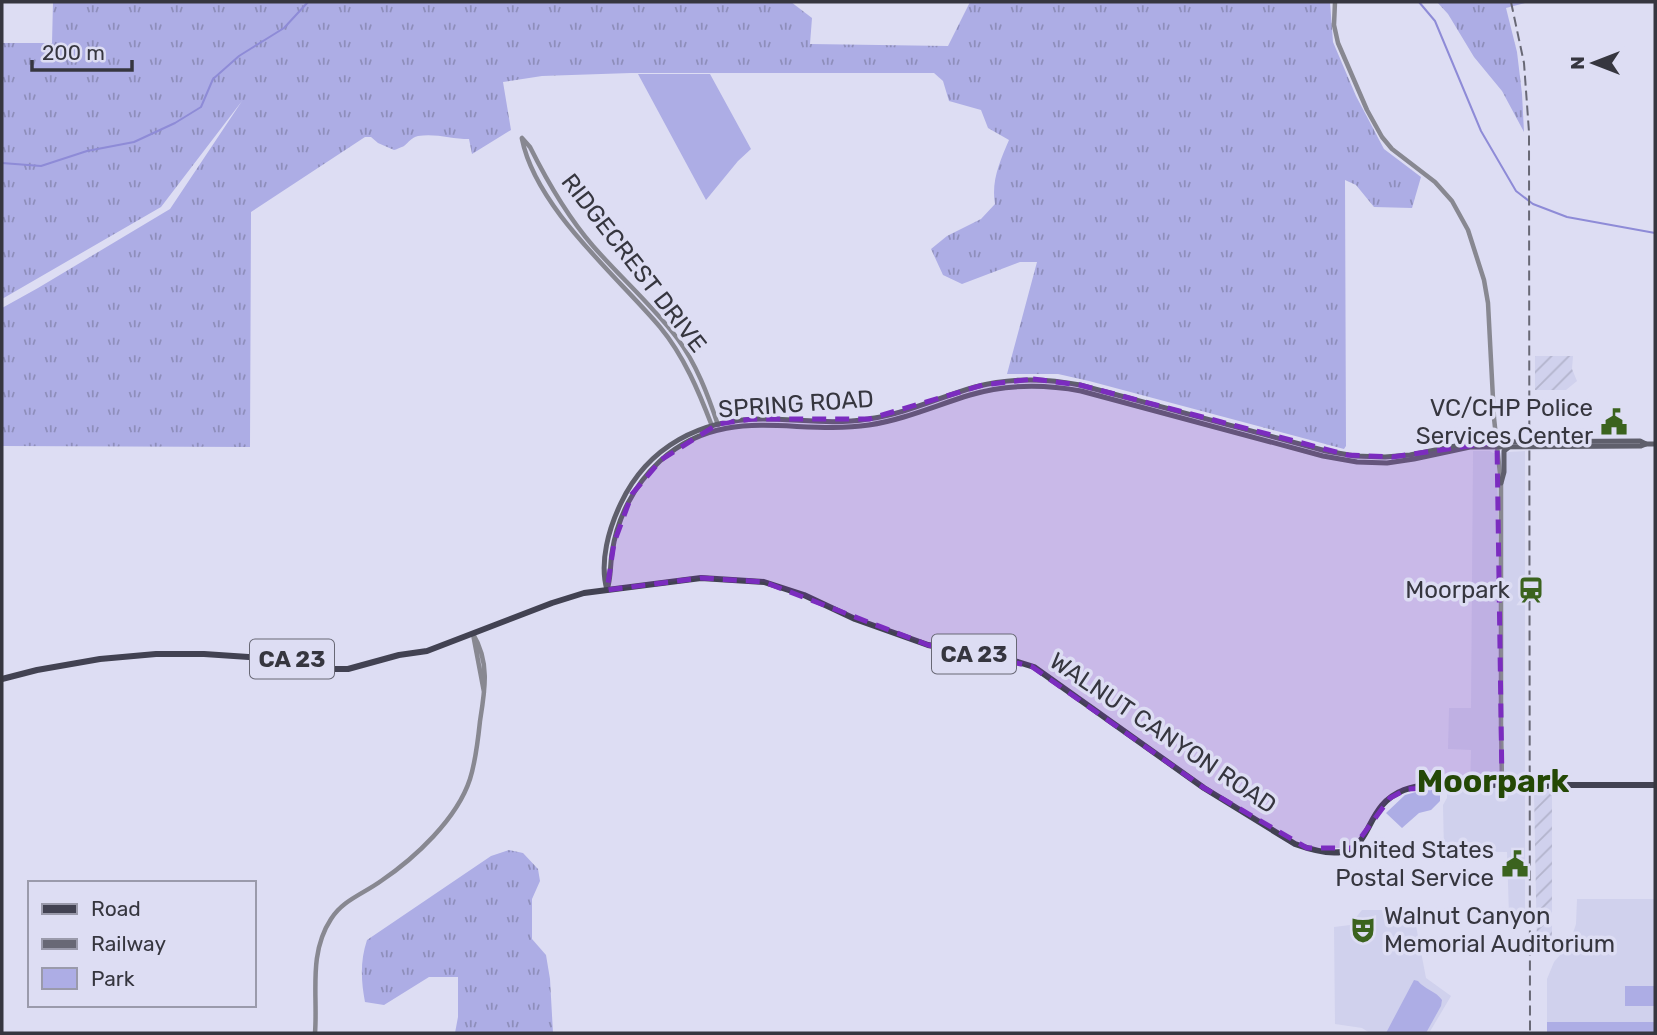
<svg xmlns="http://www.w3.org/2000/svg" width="1657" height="1035" font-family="Rubik,sans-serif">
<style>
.built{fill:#d0d1ed}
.industrial{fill:url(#industrial-furrows)}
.grass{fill:url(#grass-tufts)}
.green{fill:#adade5}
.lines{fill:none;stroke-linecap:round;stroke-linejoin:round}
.stream{stroke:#8e8bd7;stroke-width:2}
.tertiary{stroke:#888891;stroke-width:4.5}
.secondary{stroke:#5f5f6c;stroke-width:5}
.primary{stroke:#424252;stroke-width:6}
.rail{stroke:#686875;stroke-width:2;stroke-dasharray:10 5;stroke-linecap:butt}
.marked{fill:#7b2cbf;fill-opacity:0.2;stroke:#7b2cbf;stroke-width:5;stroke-dasharray:14 9;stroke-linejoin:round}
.labels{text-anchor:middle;stroke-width:7;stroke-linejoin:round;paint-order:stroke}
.shield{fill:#ddddf3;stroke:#686875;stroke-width:2}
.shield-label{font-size:23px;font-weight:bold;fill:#36363f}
.street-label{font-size:24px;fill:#36363f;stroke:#ddddf3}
.poi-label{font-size:24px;fill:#36363f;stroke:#ddddf3;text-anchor:end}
.district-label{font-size:32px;font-weight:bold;fill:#244805;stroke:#ddddf3}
</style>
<defs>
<pattern id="industrial-furrows" width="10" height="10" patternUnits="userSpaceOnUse" patternTransform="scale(1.75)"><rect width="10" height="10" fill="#d0d1ed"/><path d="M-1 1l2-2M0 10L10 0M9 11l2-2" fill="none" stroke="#b3b4cc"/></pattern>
<pattern id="grass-tufts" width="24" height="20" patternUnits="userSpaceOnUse" patternTransform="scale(1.75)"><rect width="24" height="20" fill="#adade5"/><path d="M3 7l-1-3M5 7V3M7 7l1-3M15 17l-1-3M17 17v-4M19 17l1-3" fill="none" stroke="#8e8ebb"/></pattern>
</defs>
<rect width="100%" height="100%" fill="#ddddf3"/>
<g class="built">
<polygon points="1473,451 1490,451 1493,453 1525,451 1525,915 1509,915 1507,852 1444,851 1443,805 1447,798 1447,791 1470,791 1471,750 1448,749 1449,708 1471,708"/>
<polygon points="1577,899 1655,899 1655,1022 1547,1022 1547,979 1554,962 1567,947 1572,936 1576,924"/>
<polygon points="1362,910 1413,910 1426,978 1451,996 1429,1033 1370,1033 1362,1028 1335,1024 1334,927 1350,925"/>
</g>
<g class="industrial">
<polygon points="1535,356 1573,356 1572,369 1577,381 1566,390 1535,390"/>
<polygon points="1552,790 1552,949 1537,949 1534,791"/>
</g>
<g class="grass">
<path d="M53,2H791L812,18L810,44L948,46L970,2H1330L1333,42L1356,96L1384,149L1421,177L1412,208L1374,207L1356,185L1345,180L1346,446L1344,449L1089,381L1058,374H1007L1037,262H1020L962,284L943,275L931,249L947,236L981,219L995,204C991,181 1000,161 1009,140L988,128L981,110L949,101L943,81L934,73H631L542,76L503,82L511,130L472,154L469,139C452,139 435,133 418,136C411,138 409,142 404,146C404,146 395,150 394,150L378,143L371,137H365L251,212L250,447L2,446V308L38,288L170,209L242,101L161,207L2,299V43H52Z"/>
<polygon points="1437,2 1529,2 1506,8 1517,52 1522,94 1524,132 1502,91 1474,57 1448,14"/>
<path d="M509,850L523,853L538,869L540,881L532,899V939L546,955L550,979L553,1033H455L458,1017V977H429L384,1005L365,1002C361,981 360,961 367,940L491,856Z"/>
</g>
<g class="green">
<polygon points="638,74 710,74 751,149 738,161 706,200"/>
<polygon points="1423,790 1437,790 1440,792 1440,801 1431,810 1419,813 1402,828 1386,813 1405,795"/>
<path d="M1414,980L1418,981C1424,989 1436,991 1442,1000L1441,1006L1426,1033H1386Z"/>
<rect x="1625" y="986" width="30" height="20"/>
<rect x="1547" y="1022" width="108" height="11"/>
</g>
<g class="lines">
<g class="stream">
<polyline points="1419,2 1435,21 1481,131 1516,191 1533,204 1567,217 1655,233"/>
<polyline points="2,163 41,166 87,151 134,142 175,123 201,107 213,79 239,56 284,28 308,2"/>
</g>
<g class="tertiary">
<polyline points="1335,2 1334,25 1338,43 1367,110 1382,137 1392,149 1435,182 1452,201 1468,230 1484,280 1488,303 1494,418 1501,483 1501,723 1502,784"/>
<path d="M522,138L530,147C548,183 567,216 593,246C620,277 652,305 677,338C696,363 708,395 718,425"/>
<path d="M522,139C536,208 616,275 660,327C684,356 699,392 712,426"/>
<path d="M315,1033C318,995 308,954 331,919C343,900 363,894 381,881C415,858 457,819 470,779C476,760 478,740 480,721C485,690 490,662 473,634L484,692"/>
</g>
<g class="secondary">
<polyline points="1501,483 1504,472 1504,451 1509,447"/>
<path d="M607,590C599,562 609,528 621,503C648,446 701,419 763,419C798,419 833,425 868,419C905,414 940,397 975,387C1009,378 1045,378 1080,385L1326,451L1355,456L1385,457L1410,455L1476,442L1640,441L1646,444"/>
<path d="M607,590C611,578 610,566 612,553C617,518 634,485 660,461C724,403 794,436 869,425C903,420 937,405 970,395C1007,384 1043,384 1081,391L1323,456L1357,462L1387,463L1414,459L1470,447L1641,446L1646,444H1655"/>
</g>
<g class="primary">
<path d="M2,679L37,670L100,659L156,654H204L294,660L333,669H348L399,655L427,651L552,603L584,593L701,578L764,582L804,595L855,619L928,645L1018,662L1034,667L1204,788L1295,844C1384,876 1352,810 1404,790C1428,781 1464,786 1490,785C1502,785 1514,782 1527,782C1541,782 1555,784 1569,785C1598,785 1627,785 1655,785"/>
<path d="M1503,785C1517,789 1537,789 1551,785"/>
</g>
<polyline class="rail" points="1511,2 1524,63 1529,132 1530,1033"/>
</g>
<path class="marked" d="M1033,379L1080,385L1348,455L1392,457L1497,442L1502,785L1407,789L1390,798L1353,848H1307L1204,788L1031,666L928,645L764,582L701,578L607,590L614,543L632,494L661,460L718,424L752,419H869L983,385Z"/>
<defs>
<g id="civic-bare" transform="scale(2.1)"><path d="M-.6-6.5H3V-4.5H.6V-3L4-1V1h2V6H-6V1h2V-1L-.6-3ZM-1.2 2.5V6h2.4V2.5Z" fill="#3b631e" stroke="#ddddf3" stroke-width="2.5" paint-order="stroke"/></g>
<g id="station-bare" transform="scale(2.1)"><path d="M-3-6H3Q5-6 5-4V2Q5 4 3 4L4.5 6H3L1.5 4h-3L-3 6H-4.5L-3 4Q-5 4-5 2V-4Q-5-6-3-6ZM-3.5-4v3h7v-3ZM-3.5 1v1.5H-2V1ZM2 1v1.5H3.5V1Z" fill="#3b631e" stroke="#ddddf3" stroke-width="2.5" paint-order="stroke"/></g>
<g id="theatre-bare" transform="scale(2.1)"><path d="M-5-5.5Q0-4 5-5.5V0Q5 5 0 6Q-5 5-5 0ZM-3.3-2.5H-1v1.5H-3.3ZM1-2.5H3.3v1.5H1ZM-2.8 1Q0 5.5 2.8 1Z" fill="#3b631e" stroke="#ddddf3" stroke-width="2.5" paint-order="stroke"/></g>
</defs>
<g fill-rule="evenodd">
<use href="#civic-bare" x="1614" y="422"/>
<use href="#station-bare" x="1531" y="590"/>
<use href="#civic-bare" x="1515" y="864"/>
<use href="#theatre-bare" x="1363" y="930"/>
</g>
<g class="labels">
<g class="shield">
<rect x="932" y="634.5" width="84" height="39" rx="5"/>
<rect x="250" y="639.5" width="84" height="39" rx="5"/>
</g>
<g class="shield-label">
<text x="974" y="662">CA 23</text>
<text x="292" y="667">CA 23</text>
</g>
<g class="street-label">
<text transform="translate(634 263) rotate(52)" y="8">RIDGECREST DRIVE</text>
<text transform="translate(796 404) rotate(-4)" y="8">SPRING ROAD</text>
<text transform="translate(1163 733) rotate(34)" y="8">WALNUT CANYON ROAD</text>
</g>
<g class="poi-label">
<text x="1593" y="416">VC/CHP Police<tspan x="1593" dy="28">Services Center</tspan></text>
<text x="1510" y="598">Moorpark</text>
<text x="1494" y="858">United States<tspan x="1494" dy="28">Postal Service</tspan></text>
<text x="1384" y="924" text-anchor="start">Walnut Canyon<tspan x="1384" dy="28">Memorial Auditorium</tspan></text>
</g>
<g class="district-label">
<text x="1493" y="792">Moorpark</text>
</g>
</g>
<rect width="1657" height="1035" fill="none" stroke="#36363f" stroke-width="7"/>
<rect x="28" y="881" width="228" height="126" fill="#ddddf3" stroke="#9a9aab" stroke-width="2"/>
<rect x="42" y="904" width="35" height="10" fill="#424252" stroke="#9a9aab" stroke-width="2"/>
<text x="91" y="916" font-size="21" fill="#36363f">Road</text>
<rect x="42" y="939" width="35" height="10" fill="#686875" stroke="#9a9aab" stroke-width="2"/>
<text x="91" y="951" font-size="21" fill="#36363f">Railway</text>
<rect x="42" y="968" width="35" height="21" fill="#adade5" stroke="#9a9aab" stroke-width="2"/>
<text x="91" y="986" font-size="21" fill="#36363f">Park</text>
<g transform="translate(1594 63) rotate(270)" stroke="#ddddf3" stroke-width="5" paint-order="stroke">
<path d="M0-5L12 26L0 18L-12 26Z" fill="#36363f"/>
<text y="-10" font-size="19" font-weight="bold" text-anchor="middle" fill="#36363f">N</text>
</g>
<path d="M32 60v10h100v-10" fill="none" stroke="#36363f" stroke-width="3.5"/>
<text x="42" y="60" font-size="21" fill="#36363f" stroke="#ddddf3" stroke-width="5" paint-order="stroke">200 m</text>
</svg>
